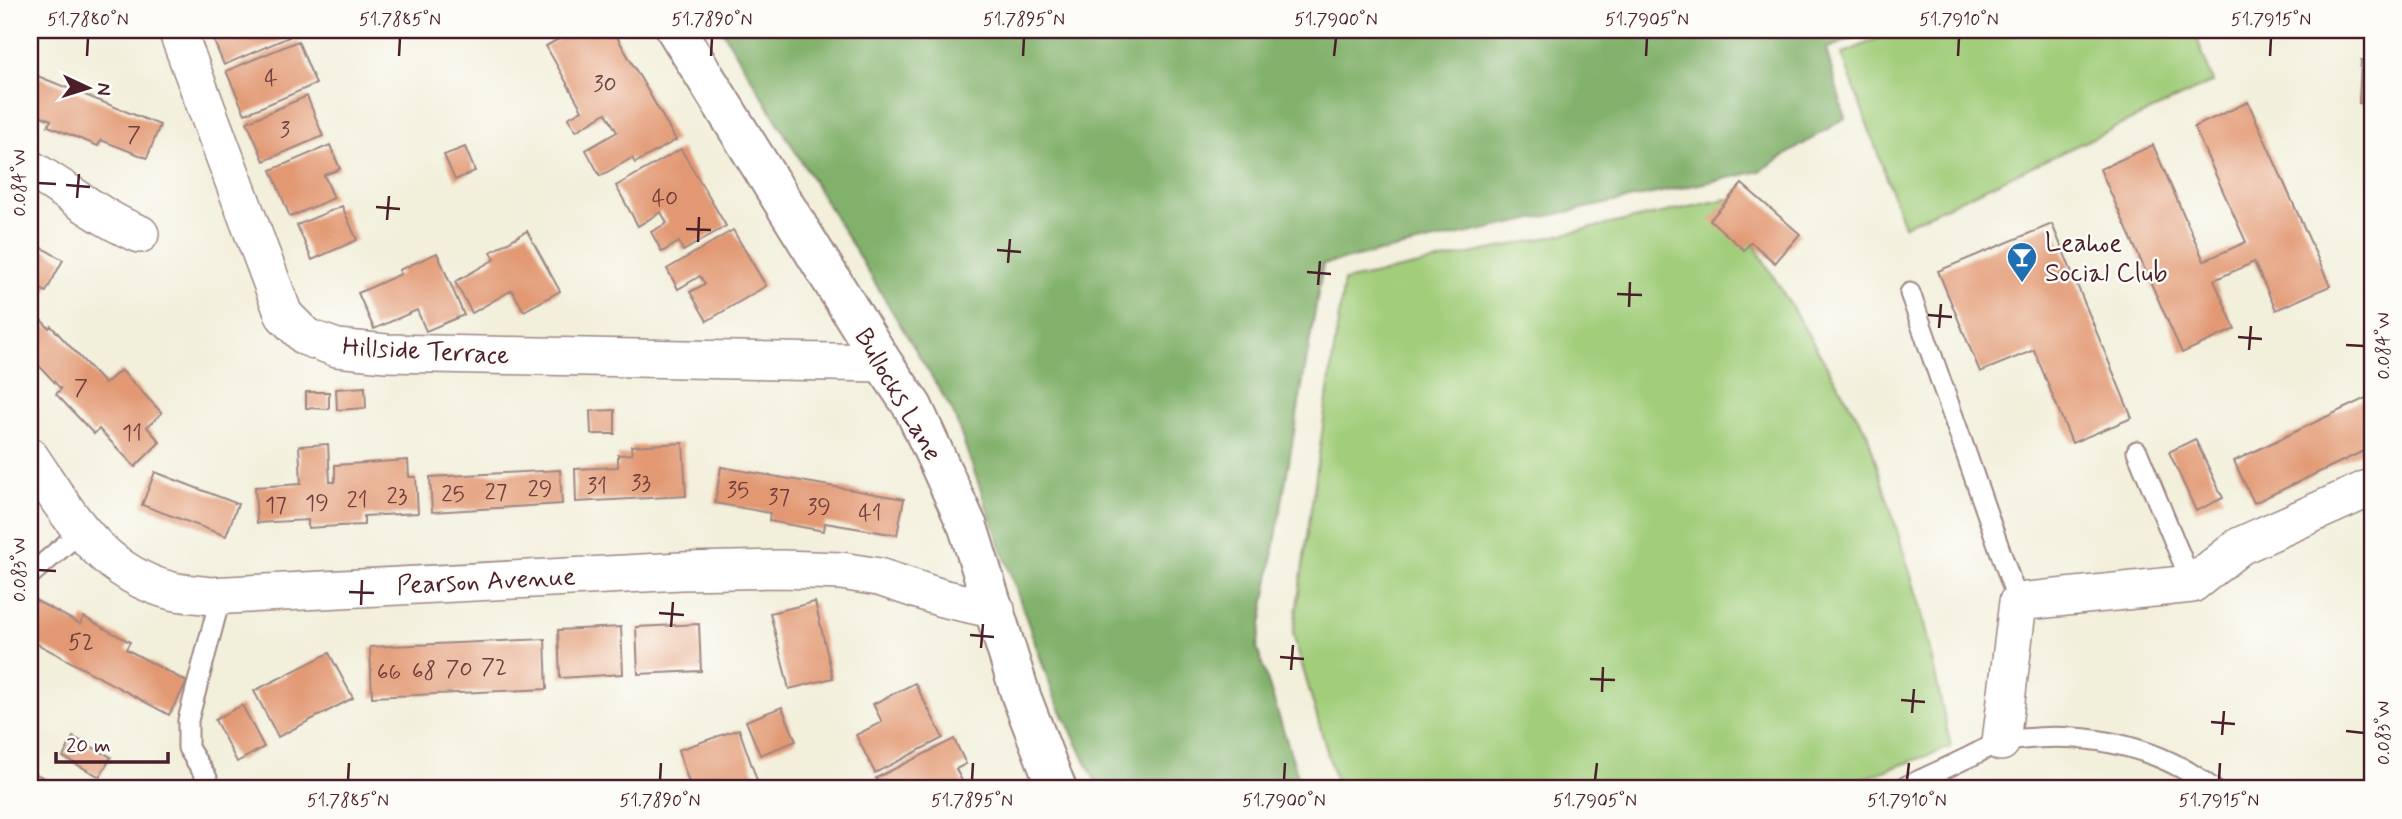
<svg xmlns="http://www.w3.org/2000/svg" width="2402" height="819" font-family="Mynerve,sans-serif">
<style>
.green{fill:#a2ce7b;stroke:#767653;stroke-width:2}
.forest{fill:#81b16b;stroke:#66684b;stroke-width:2}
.building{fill:#e29973}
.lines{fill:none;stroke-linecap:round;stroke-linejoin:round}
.service-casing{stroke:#9e8783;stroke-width:23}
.minor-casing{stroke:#9e8783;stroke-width:40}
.secondary-casing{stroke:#9e8783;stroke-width:42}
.service{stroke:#fff;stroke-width:19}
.minor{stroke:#fff;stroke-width:37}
.secondary{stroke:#fff;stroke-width:38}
.ticks{fill:none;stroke:#4a1f2b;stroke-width:2.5}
.labels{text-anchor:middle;stroke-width:5;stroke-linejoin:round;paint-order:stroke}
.number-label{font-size:23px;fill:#703e3d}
.poi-label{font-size:26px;fill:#4a1f2b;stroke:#fdfcf7;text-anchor:start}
.street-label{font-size:26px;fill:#4a1f2b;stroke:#fdfcf7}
.neatline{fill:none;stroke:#4a1f2b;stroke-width:2.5}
.ticks-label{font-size:18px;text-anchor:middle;fill:#4a1f2b}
</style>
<rect width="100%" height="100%" fill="#fdfcf7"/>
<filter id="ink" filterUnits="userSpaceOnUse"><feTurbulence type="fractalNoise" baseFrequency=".0143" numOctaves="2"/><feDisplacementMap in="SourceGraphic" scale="14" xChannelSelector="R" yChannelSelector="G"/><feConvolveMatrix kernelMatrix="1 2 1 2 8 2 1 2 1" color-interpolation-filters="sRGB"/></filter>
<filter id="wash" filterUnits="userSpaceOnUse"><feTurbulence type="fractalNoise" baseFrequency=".00686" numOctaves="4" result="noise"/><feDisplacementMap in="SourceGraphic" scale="28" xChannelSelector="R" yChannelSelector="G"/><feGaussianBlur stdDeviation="1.57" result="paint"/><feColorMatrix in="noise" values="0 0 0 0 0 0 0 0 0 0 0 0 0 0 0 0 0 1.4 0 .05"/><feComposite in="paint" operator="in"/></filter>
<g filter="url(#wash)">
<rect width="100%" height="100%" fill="#f2efdb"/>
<g class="green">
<polygon points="1897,30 2194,30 2213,82 1904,226 1842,54"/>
<polygon points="1727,199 1867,433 1920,605 1951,747 1834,789 1338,789 1293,634 1344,281"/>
</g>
<polygon class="forest" points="722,30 1873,30 1826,49 1845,118 1760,171 1323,264 1257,648 1302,789 1099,789 1054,696 953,412"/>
<g id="blocks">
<g class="building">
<polygon points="220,30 286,30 289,37 224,65 211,34"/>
<polygon points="575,30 613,30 676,140 635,163 632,158 600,176 586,150 617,132 606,113 576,131 568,118 582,110 546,46"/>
<polygon points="298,41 316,84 245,114 226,71"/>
<polygon points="2361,60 2372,61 2372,104 2359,103"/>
<polygon points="30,73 160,125 147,158 101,140 98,146 48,126 51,120 30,111"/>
<polygon points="307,96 323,136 264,161 247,122"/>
<polygon points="2248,102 2330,286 2276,310 2254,262 2214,280 2235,329 2182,353 2100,169 2153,145 2204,261 2246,242 2194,127"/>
<polygon points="330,145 340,169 324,175 334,198 290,217 271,170"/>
<polygon points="465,147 475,171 455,180 444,155"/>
<polygon points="681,149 726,226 683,251 679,242 662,252 651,232 667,223 661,212 638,226 616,186"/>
<polygon points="1742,184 1800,234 1775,263 1751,242 1744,250 1710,220"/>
<polygon points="342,206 357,240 312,260 297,225"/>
<polygon points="2052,224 2132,418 2072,443 2034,350 1980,372 1938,271"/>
<polygon points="733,230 766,286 707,321 690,292 705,284 700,276 678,289 667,269"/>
<polygon points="527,231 560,291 524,311 512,290 472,313 455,282 495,259 491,252"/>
<polygon points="30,241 63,260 46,292 30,283"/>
<polygon points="437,253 464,315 426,331 417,310 374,329 358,293 401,274 399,270"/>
<polygon points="41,320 49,328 51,326 105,384 121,370 162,413 147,427 160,442 135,467 99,429 94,434 56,394 61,389 30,356 30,331"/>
<polygon points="365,387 366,408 337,410 336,389"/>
<polygon points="306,392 329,392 329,409 306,408"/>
<polygon points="2372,395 2372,447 2254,503 2234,461"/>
<polygon points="615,410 615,434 591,434 590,411"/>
<polygon points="2195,439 2223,498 2196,511 2169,452"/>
<polygon points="683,443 686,496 576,502 575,469 618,467 618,455 632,454 631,446"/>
<polygon points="328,444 330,482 335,482 335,465 408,460 409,477 416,477 418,513 364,516 364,525 339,526 308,528 308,520 257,523 255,487 301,484 299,446"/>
<polygon points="721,467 904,499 897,535 825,523 824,531 769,521 770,513 715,503"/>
<polygon points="560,470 562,504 432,512 430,477"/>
<polygon points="155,472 238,504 226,536 142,505"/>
<polygon points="33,599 80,624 84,617 109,631 130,642 126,649 187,682 169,715 30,640 30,606"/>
<polygon points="815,602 833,678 789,689 770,613"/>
<polygon points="699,624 701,671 638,674 636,627"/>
<polygon points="621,627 623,674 560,678 558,630"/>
<polygon points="545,639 547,689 372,697 370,647"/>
<polygon points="329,653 353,698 278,737 254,691"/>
<polygon points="915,683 943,738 875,773 856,735 882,722 873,704"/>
<polygon points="242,705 264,747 237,762 215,720"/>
<polygon points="782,707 796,741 760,755 746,721"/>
<polygon points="739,729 760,789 691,789 678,750"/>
<polygon points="73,737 111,757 100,777 63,757"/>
<polygon points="954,739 966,764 956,769 966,789 882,789 876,778"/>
<polygon points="30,770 40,776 64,789 30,789"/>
</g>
</g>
</g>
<g filter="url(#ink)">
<use href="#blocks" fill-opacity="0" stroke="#9e8783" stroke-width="2"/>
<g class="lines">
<g class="service-casing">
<g id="service">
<polyline points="1910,293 2018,602"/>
<polyline points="2137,451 2192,584"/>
<polyline points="30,575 80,532"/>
<polyline points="207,778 188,748 188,720 221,595"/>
<path d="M1900,789C1923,779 1946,768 1969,757C1980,752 1992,744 2003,742C2075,729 2156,743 2213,789"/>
</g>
</g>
<g class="minor-casing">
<g id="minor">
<polyline points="177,30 284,315 306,337 337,348 386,353 883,363"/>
<path d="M30,169C67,189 100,219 140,234"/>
<path d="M30,457C68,513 100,573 172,591C185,594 198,594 210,596L681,571L781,569L841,571L879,577L942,598L996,610"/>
<polyline points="2001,742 2018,602 2192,584 2240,546 2372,487"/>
</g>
</g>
<g class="secondary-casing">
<polyline id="secondary" points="676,30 883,363 913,407 968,527 1021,696 1057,789"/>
</g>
<use href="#service" class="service"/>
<use href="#minor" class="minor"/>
<use href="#secondary" class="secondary"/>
</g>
</g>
<path class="ticks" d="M87,56L88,38M399,56L400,38M711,56L712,38M1023,56L1024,38M1334,56L1336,38M1646,56L1647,38M1958,56L1959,38M2270,56L2271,38M38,183L56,184M66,185L90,187M77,198L79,174M376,207L400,209M387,220L389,196M686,229L711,230M698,242L699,217M997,250L1021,252M1008,263L1010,239M1307,272L1331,274M1318,285L1320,261M1617,294L1642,295M1629,307L1630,282M1928,315L1952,317M1939,328L1941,304M2238,337L2262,339M2346,345L2364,346M2249,350L2251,326M38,570L56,571M349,592L374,593M361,605L362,580M659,613L684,615M671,627L673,602M970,635L994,637M981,648L983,624M1280,657L1304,659M1291,670L1293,645M1590,679L1615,680M1602,692L1603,667M1901,700L1925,702M1912,713L1914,689M2211,722L2235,724M2346,731L2364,733M2222,735L2224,711M348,780L349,763M660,780L661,763M972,780L973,763M1284,780L1285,763M1595,780L1597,763M1907,780L1909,763M2219,780L2220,763"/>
<defs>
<g id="bar-pin" transform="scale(1.575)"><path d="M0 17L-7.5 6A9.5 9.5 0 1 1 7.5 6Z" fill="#1f6fb2" stroke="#fdfcf7"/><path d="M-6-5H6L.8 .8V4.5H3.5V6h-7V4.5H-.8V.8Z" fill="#fff"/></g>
</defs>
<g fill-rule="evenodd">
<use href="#bar-pin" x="2022" y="257"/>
</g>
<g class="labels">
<g class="number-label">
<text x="271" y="85">4</text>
<text x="605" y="91">30</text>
<text x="285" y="137">3</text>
<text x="134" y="142">7</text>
<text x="665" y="205">40</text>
<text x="81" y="395">7</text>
<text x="132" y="440">11</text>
<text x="641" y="490">33</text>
<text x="597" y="493">31</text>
<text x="540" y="496">29</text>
<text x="738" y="497">35</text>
<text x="496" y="499">27</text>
<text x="453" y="501">25</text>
<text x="397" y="503">23</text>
<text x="779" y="504">37</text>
<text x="357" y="507">21</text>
<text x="317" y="510">19</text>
<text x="276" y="512">17</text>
<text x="819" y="514">39</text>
<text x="870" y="520">41</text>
<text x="81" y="649">52</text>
<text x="494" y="674">72</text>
<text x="459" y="676">70</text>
<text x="424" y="678">68</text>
<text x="389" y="679">66</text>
</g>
<g class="poi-label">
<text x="2045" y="251">Leahoe<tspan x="2045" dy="30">Social Club</tspan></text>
</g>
<g class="street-label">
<text transform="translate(426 350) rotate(3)" y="9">Hillside Terrace</text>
<text transform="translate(899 394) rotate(60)" y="9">Bullocks Lane</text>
<text transform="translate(486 580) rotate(-3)" y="9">Pearson Avenue</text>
</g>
</g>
<rect width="2402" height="819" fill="none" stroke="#fdfcf7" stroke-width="77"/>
<g transform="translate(88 88) rotate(94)" stroke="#fdfcf7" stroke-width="5" paint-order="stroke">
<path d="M0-5L12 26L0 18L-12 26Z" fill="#4a1f2b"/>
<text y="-10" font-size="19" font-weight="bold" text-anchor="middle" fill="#4a1f2b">N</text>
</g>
<path d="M56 752v10h112v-10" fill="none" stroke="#4a1f2b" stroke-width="3.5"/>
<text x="66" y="752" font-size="21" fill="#4a1f2b" stroke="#fdfcf7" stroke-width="5" paint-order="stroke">20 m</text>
<rect x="38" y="38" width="2326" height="742" class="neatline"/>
<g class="ticks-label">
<text x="88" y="25">51.7880°N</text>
<text x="400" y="25">51.7885°N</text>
<text x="712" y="25">51.7890°N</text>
<text x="1024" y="25">51.7895°N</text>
<text x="1336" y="25">51.7900°N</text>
<text x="1647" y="25">51.7905°N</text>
<text x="1959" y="25">51.7910°N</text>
<text x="2271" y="25">51.7915°N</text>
<text transform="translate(19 183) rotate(-90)" y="6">0.084°W</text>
<text transform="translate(2383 346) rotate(-90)" y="6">0.084°W</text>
<text transform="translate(19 570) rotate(-90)" y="6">0.083°W</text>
<text transform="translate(2383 733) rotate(-90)" y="6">0.083°W</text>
<text x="348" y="806">51.7885°N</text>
<text x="660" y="806">51.7890°N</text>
<text x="972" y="806">51.7895°N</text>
<text x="1284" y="806">51.7900°N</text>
<text x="1595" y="806">51.7905°N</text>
<text x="1907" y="806">51.7910°N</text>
<text x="2219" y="806">51.7915°N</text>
</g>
</svg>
